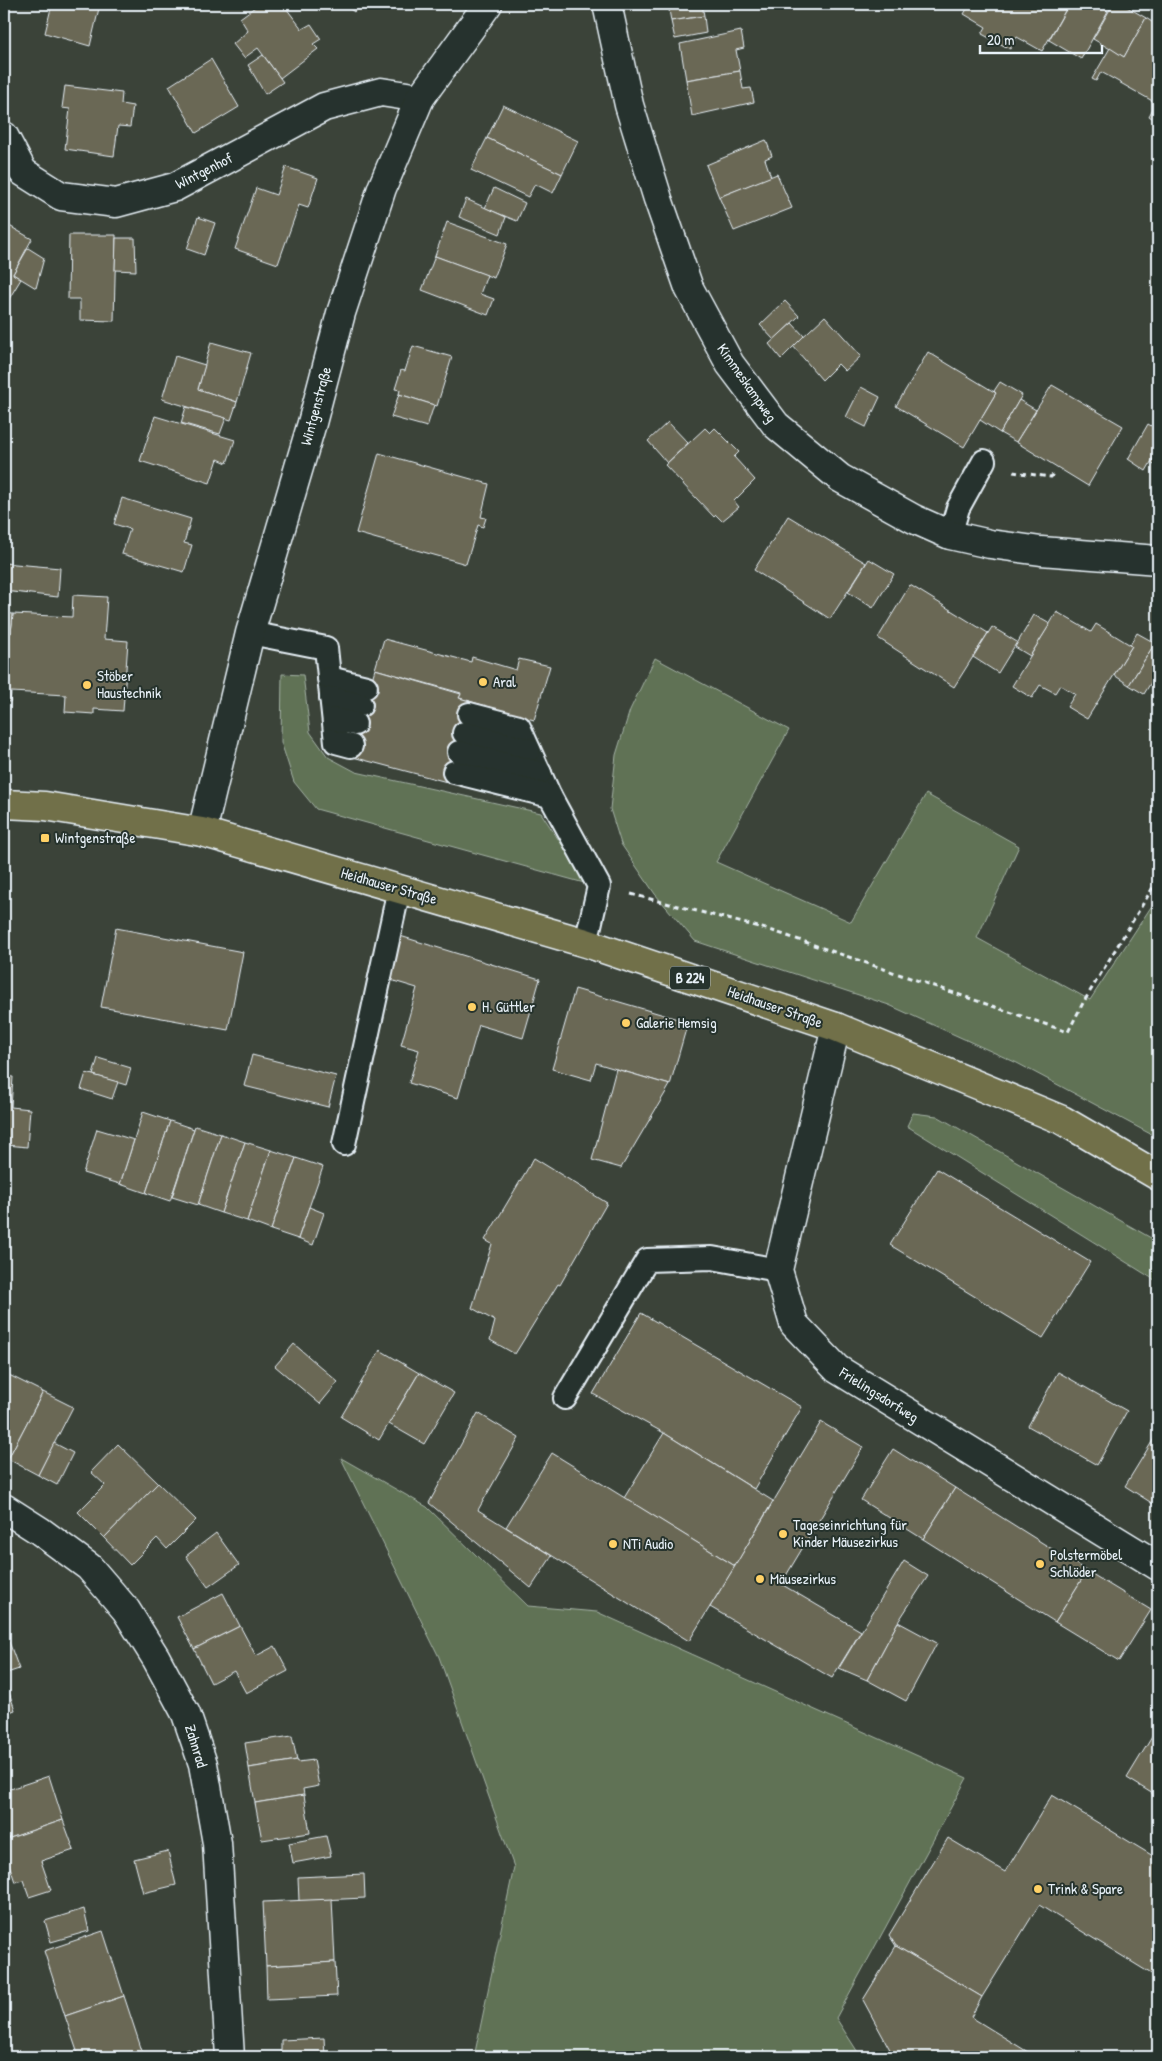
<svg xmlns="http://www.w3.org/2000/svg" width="1162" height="2061" font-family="'Patrick Hand',sans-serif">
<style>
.green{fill:#607254;stroke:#a4b2a6}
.building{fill:#6b6754;stroke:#e8f1f8}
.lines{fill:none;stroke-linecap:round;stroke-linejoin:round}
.lane-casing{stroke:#e8f1f8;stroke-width:26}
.street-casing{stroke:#e8f1f8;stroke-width:31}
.primary-casing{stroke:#e8f1f8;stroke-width:31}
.path{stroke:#e8f1f8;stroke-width:3;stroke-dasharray:5 4;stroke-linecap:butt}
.lane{stroke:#26332d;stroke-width:22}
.street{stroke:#26332d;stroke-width:28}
.primary{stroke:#716f4a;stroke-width:28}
.poi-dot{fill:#ffd166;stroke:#26332d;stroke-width:2}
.labels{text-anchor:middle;stroke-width:4;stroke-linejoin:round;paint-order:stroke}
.shield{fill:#26332d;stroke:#aeb8bb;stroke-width:1}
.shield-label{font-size:14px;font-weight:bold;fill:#e8f1f8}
.street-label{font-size:15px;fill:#e8f1f8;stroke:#26332d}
.poi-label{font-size:15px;fill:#e8f1f8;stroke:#26332d;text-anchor:start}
</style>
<rect width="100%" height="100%" fill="#3b4339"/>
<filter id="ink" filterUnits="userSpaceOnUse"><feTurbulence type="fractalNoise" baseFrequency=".02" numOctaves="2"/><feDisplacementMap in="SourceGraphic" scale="10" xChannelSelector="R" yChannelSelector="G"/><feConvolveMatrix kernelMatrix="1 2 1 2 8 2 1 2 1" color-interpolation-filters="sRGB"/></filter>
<g filter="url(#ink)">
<g class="green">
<polygon points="655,658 789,730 716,862 851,922 926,794 1019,846 977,938 1090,1000 1151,907 1158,911 1158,1138 1017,1063 889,1005 695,941 655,894 621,844 610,809 616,755 630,710"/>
<polygon points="282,674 303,675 310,732 328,757 356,772 541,813 588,884 316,809 294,782 281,742"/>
<polygon points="913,1113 937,1116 1158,1242 1158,1282 907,1126"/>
<polygon points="341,1458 427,1507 528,1606 597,1612 967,1778 836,2018 861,2057 474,2057 514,1867 439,1657"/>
</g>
<g class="building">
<polygon points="52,4 100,4 90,46 45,33"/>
<polygon points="259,4 283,4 302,29 311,24 321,39 313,44 318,49 280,78 258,48 244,58 233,44 248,31 240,18"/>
<polygon points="344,4 361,4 354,12"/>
<polygon points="668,4 702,4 704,16 671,21"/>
<polygon points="970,4 1069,4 1042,51 1017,37 1010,49 982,34 986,27 964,14"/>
<polygon points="1069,4 1095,4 1108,11 1081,59 1049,40"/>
<polygon points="1113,4 1122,4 1146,18 1124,57 1093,39"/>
<polygon points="704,16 706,33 675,39 671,21"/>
<polygon points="1146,18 1158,26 1158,122 1149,116 1156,103 1101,72 1096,81 1092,79 1110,48 1124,57"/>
<polygon points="741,31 744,48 736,50 740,71 686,80 680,44"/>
<polygon points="263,55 283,82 265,94 248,65"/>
<polygon points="211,59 239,107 196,133 169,86"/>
<polygon points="740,71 743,89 751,88 754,102 692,116 686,80"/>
<polygon points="65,86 122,93 121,104 133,106 130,127 118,126 114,156 65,149 70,109 62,108"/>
<polygon points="503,105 578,141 562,174 487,138"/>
<polygon points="487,138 562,174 553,193 535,184 528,197 471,170"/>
<polygon points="766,140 772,156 765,159 771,177 719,197 706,165"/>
<polygon points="286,167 318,178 308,208 299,205 278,264 235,249 256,188 276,195"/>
<polygon points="777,174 792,208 734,231 719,197"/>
<polygon points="494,188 525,203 517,221 485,208"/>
<polygon points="466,199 506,217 500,234 459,217"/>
<polygon points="198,217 215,223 204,255 187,249"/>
<polygon points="447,222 507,244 494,278 435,256"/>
<polygon points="6,224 32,239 13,274 21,279 4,307 4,227"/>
<polygon points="69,235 116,235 114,321 80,320 80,299 68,299"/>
<polygon points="116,238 135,238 136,271 115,270"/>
<polygon points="28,248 44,258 36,288 13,274"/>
<polygon points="435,256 487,275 480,294 494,299 488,315 422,290"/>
<polygon points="785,301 799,316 774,340 760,325"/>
<polygon points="825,316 861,356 845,371 838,364 822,380 793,346"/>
<polygon points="792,323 804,336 781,359 769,344"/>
<polygon points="211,342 251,353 237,402 198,389"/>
<polygon points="413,346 452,357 437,406 399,394 400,390 395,389 401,370 405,371"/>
<polygon points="928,352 996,393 964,447 896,406"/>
<polygon points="175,356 205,365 198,389 237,402 231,420 162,399"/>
<polygon points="1000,382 1022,395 1000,433 980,420 996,393 994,391"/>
<polygon points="1052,385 1123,426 1088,486 1016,442"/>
<polygon points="861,387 880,397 866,427 846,417"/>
<polygon points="399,394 434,405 427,427 391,417"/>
<polygon points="1019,400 1036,410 1016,442 1000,433"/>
<polygon points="186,407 226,418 220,434 181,423"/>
<polygon points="155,416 235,440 227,463 218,459 210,483 140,461"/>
<polygon points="668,422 688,443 667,463 648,441"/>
<polygon points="1148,424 1158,430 1158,445 1154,451 1157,452 1146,471 1128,459"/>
<polygon points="705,428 710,433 715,428 739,452 734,457 755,480 734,501 739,507 722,521 716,515 714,517 665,465"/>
<polygon points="1158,445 1158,467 1151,463 1157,452 1154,451"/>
<polygon points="379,453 489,484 481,517 486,518 483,527 478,525 466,564 356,533"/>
<polygon points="122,498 191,519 184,543 192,545 184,572 122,554 130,529 114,524"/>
<polygon points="788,516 866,563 830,619 754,570"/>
<polygon points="869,559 894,574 873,608 848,592"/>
<polygon points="4,563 60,568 58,597 4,591"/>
<polygon points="910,585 988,633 954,687 878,638"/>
<polygon points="73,595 107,597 104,639 128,641 123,711 94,709 94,714 65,712 66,695 11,692 10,702 4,701 4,632 11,633 13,614 72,617"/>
<polygon points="1057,612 1091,632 1096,624 1132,646 1087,719 1067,707 1075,694 1060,685 1055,693 1040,685 1032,698 1012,686"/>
<polygon points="4,613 13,614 11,633 4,632"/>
<polygon points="1034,615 1050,624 1030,656 1015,647"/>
<polygon points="992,627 1017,642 998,673 973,657"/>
<polygon points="1137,633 1155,643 1129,685 1114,675 1132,646 1130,645"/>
<polygon points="384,639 471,662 472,657 516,670 519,659 550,666 534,720 459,698 461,693 375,669"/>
<polygon points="1155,643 1158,645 1158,671 1144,694 1129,685"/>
<polygon points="375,669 461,694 459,698 470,701 447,782 349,756"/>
<polygon points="116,928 243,952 228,1030 101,1007"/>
<polygon points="400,936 540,979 523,1038 479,1025 458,1098 409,1083 419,1050 401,1045 417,988 387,979"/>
<polygon points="575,989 688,1022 670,1085 596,1063 591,1080 552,1069"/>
<polygon points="252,1055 336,1076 328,1107 244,1086"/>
<polygon points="98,1058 131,1068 126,1085 93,1075"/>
<polygon points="616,1069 670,1085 621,1168 592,1160"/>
<polygon points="86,1073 118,1082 112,1099 81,1089"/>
<polygon points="4,1076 13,1077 11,1107 30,1109 27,1147 7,1145 6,1159 4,1158"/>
<polygon points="143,1112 170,1121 146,1193 120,1184"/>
<polygon points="170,1121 194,1129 170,1201 146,1193"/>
<polygon points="195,1126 221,1134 198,1205 172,1197"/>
<polygon points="97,1129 134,1140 120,1184 83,1173"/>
<polygon points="221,1134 245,1142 221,1213 198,1205"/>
<polygon points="245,1142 271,1150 247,1221 221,1213"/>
<polygon points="271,1150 296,1158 271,1230 247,1221"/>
<polygon points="296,1158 323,1167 298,1239 271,1230"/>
<polygon points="534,1158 607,1203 560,1285 558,1284 515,1354 490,1340 495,1321 472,1308 492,1244 485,1240"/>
<polygon points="937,1169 1090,1262 1043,1338 890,1245"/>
<polygon points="309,1207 324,1213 313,1245 298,1239"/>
<polygon points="641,1313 802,1407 754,1489 664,1433 593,1394"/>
<polygon points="294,1344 338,1382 320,1404 275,1366"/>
<polygon points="380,1350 419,1373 379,1440 341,1417"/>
<polygon points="1058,1372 1127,1411 1097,1465 1028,1426"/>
<polygon points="419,1373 454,1393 424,1444 389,1424"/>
<polygon points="7,1374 43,1392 8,1459 4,1457 4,1381"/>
<polygon points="43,1392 73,1407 38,1475 8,1459"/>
<polygon points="478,1413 519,1438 478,1510 552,1556 531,1588 429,1503"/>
<polygon points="821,1422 863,1447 781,1584 861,1631 832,1678 710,1607"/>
<polygon points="1158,1432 1158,1507 1125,1486"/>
<polygon points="664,1433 773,1501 735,1566 624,1498"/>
<polygon points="54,1443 73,1453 57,1485 38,1475"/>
<polygon points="118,1444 158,1483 104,1538 78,1512 105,1485 91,1472"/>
<polygon points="893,1449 955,1488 923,1539 861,1500"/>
<polygon points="552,1453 735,1566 689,1641 506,1527"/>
<polygon points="158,1483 196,1520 167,1549 157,1538 130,1565 104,1538"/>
<polygon points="955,1488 1087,1571 1055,1622 923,1539"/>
<polygon points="216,1533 239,1565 208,1587 186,1556"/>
<polygon points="904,1561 928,1576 898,1622 867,1680 839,1668"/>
<polygon points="1087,1571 1151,1610 1119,1661 1055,1622"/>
<polygon points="223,1593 240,1626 194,1649 177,1617"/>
<polygon points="898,1622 937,1643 906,1701 867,1680"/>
<polygon points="240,1626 256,1656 275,1646 288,1671 246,1693 234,1671 211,1683 194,1649"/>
<polygon points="8,1639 19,1669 4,1674 4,1640"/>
<polygon points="4,1677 15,1710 4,1714"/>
<polygon points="1158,1727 1158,1797 1127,1778"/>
<polygon points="292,1736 297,1760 249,1768 245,1743"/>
<polygon points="297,1760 298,1762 314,1760 319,1786 303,1789 304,1795 255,1803 249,1768"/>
<polygon points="49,1776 63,1820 4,1840 4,1791"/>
<polygon points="304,1795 310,1833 262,1840 255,1803"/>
<polygon points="1052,1795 1158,1859 1158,1978 1039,1905 982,1997 896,1946 889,1935 948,1838 1005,1872"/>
<polygon points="63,1820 74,1850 41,1861 51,1890 29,1897 23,1880 15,1882 4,1849 4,1840"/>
<polygon points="326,1836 331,1856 293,1863 289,1843"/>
<polygon points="168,1851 176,1885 143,1893 134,1859"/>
<polygon points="364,1874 365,1898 299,1901 298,1877"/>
<polygon points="332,1899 335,1962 266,1966 263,1902"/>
<polygon points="84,1909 89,1931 51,1942 45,1921"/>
<polygon points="103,1931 124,1996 65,2016 44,1951"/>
<polygon points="896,1946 982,1997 971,2017 1036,2057 894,2057 863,2000"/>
<polygon points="335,1962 337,1996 267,1999 266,1966"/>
<polygon points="124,1996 144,2057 79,2057 65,2016"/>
<polygon points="324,2038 325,2057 281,2057 281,2040"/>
<polygon points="189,2049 191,2057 153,2057"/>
</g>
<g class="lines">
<g class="lane-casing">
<g id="lane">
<polyline points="950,535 958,508 984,461"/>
<polyline points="250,633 326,648 336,742 351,746"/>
<polyline points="329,678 366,687"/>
<polyline points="331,698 361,705"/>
<polyline points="469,714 519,727 550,796"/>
<polyline points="334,719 355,724"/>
<polyline points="464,733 529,750"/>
<polyline points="459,752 540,773"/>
<polyline points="454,772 550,796 599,886 586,943"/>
<polyline points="344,1144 399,889"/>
<polyline points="565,1398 647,1260 712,1258 778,1270"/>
</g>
</g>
<g class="street-casing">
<g id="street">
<polyline points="607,4 629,105 658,199 689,288 730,364 776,425 840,478 914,519 950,535 990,544 1041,551 1158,560"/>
<polyline points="4,136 23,172 61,196 116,203 175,187 324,107 381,92 420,98"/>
<polyline points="202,832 250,633 312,423 341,313 382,188 420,98 488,4"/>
<polyline points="836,1027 778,1270 794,1324 837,1369 1158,1566"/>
<polyline points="4,1508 40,1531 89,1567 126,1610 156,1658 186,1714 203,1764 217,1843 230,2057"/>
</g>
</g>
<g class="primary-casing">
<polyline id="primary" points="4,804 45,806 202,832 586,943 836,1027 1062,1120 1158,1176"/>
</g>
<g class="path">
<polyline points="1013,472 1051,477 1055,472"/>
<polyline points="631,894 770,930 1068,1032 1083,1003 1158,879"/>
</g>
<use href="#lane" class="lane"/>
<use href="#street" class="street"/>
<use href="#primary" class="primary"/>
</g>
</g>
<g class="poi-dot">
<circle cx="483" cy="682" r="5"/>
<circle cx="87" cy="685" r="5"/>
<rect x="40" y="833" width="10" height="10" rx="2.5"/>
<circle cx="472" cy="1007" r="5"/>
<circle cx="626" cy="1023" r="5"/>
<circle cx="783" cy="1534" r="5"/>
<circle cx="613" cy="1544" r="5"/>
<circle cx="1040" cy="1564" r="5"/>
<circle cx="760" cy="1579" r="5"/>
<circle cx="1038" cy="1889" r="5"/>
</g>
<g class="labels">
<rect class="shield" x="670" y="966.5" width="40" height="23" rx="4"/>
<g class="shield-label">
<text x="690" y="983">B 224</text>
</g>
<g class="street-label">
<text transform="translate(204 171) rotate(-27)" y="5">Wintgenhof</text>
<text transform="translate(747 383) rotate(55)" y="5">Kimmeskampweg</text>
<text transform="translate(316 406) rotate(-75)" y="5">Wintgenstraße</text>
<text transform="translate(389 886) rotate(16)" y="5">Heidhauser Straße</text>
<text transform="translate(775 1007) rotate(19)" y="5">Heidhauser Straße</text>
<text transform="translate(879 1395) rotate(32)" y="5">Frielingsdorfweg</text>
<text transform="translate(196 1746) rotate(73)" y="5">Zahnrad</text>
</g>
<g class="poi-label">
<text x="97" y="681">Stöber<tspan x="97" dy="17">Haustechnik</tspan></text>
<text x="493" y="687">Aral</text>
<text x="55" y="843">Wintgenstraße</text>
<text x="482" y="1012">H. Güttler</text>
<text x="636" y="1028">Galerie Hemsig</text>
<text x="793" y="1530">Tageseinrichtung für<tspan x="793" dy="17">Kinder Mäusezirkus</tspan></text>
<text x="623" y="1549">NTi Audio</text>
<text x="1050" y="1560">Polstermöbel<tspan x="1050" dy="17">Schlöder</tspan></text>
<text x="770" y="1584">Mäusezirkus</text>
<text x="1048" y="1894">Trink &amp; Spare</text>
</g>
</g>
<rect width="1162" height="2061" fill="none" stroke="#26332d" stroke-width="20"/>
<rect x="10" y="10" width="1142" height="2041" fill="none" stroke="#e8f1f8" stroke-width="2" filter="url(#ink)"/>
<path d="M980 45v8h122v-8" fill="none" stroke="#e8f1f8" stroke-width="2.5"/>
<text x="987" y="45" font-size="15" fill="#e8f1f8" stroke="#26332d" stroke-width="4" paint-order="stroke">20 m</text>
</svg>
